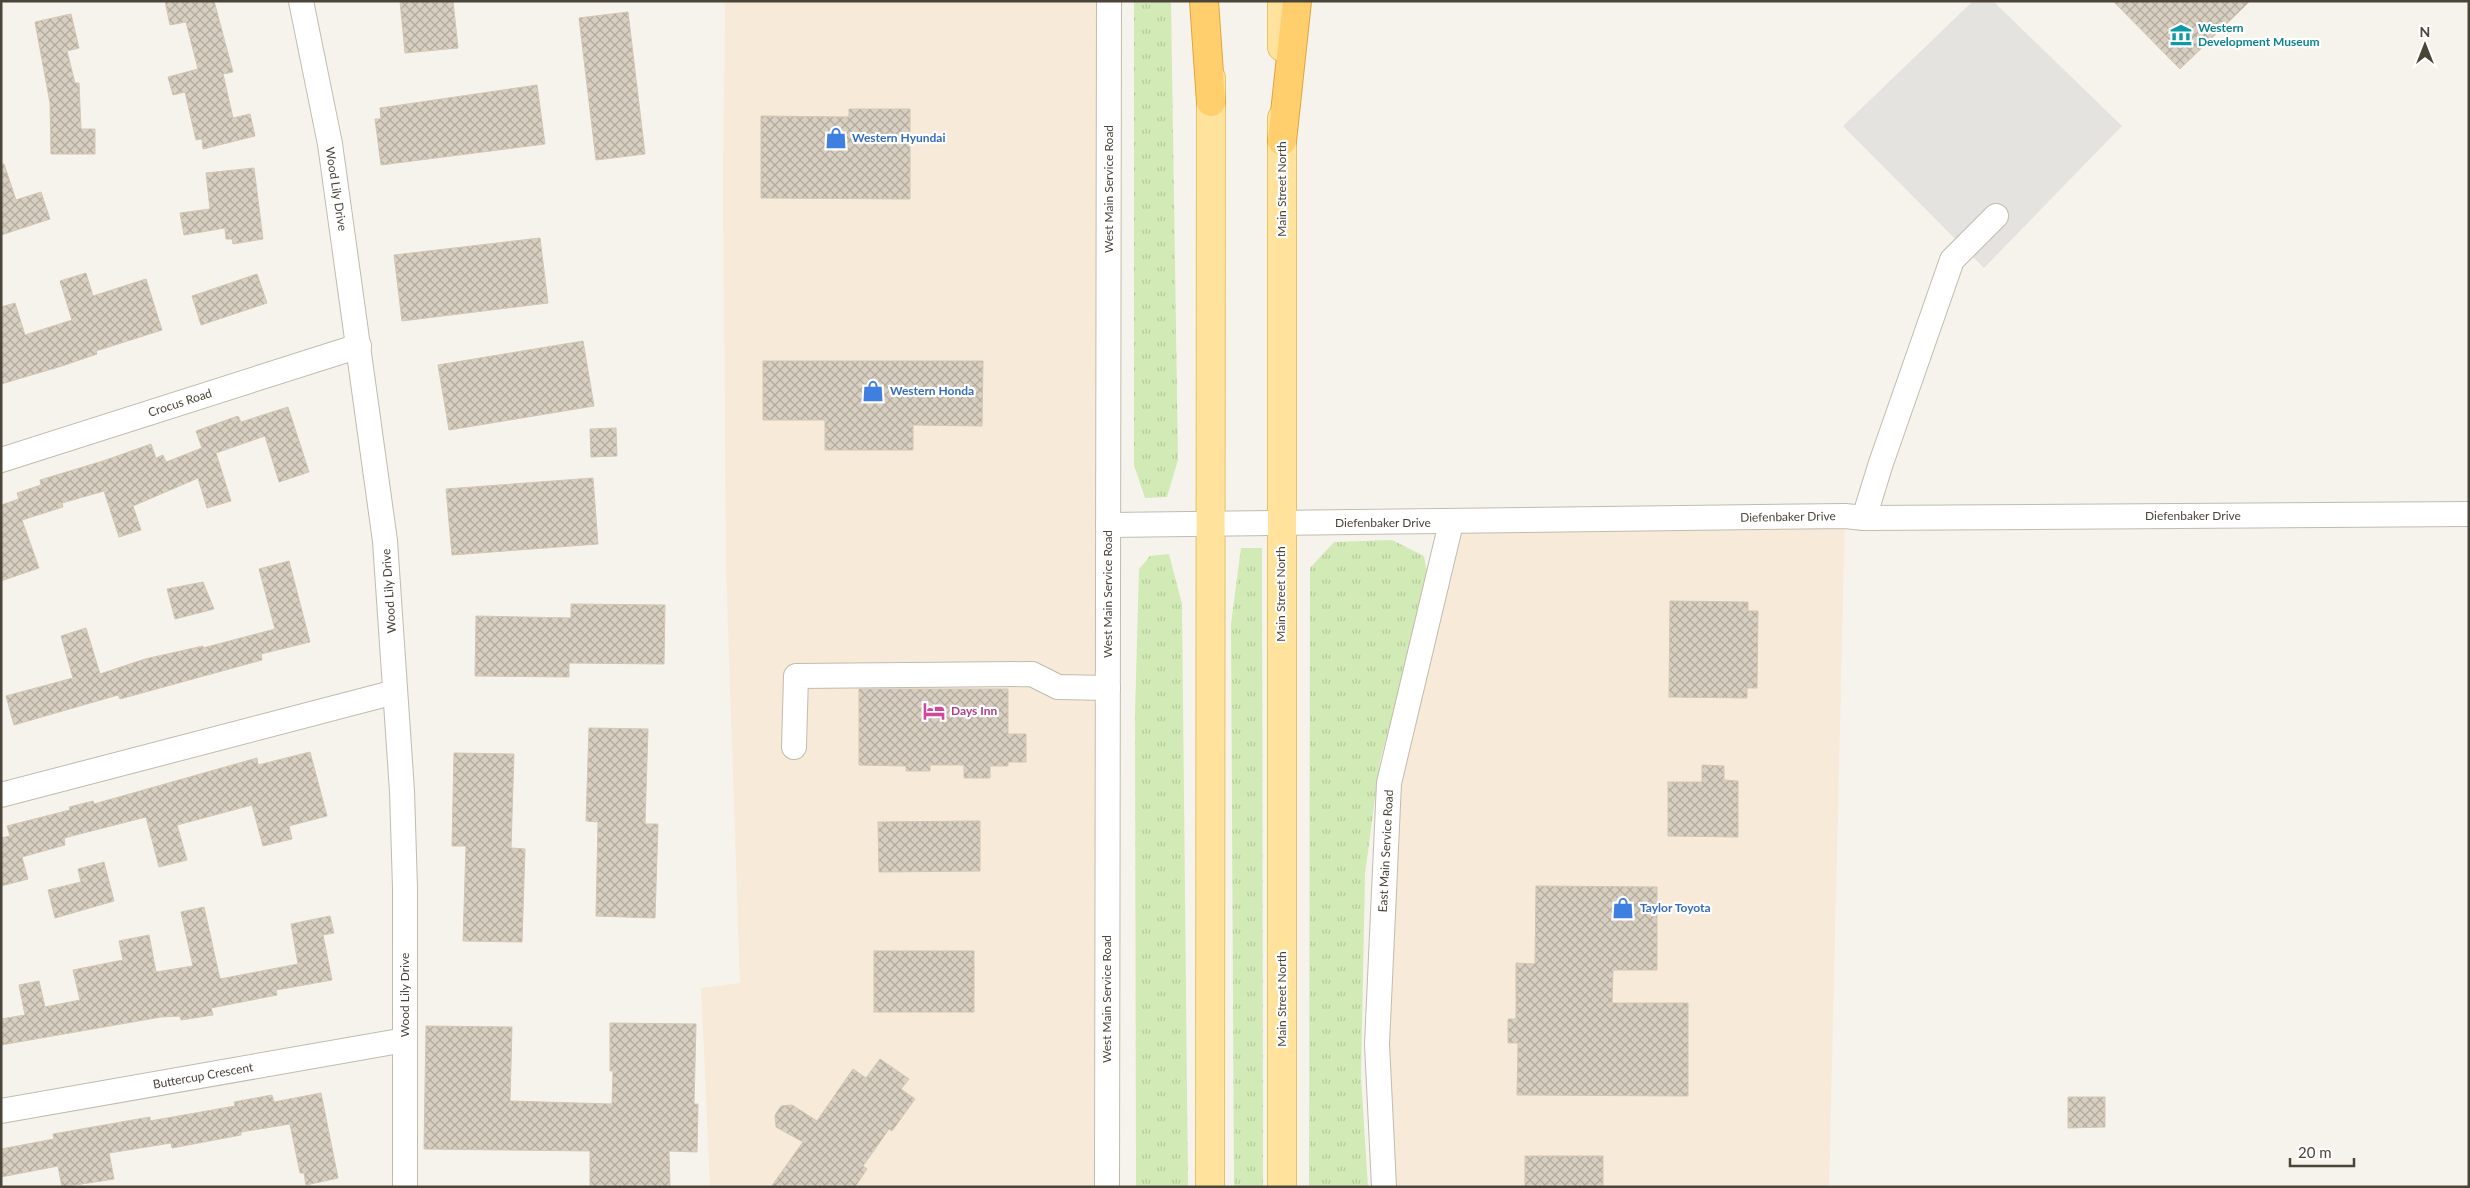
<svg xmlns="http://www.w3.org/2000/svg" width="2470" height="1188" font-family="Lato,sans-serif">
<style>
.commercial{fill:#f7ead8}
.grass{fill:url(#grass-tufts)}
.parking{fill:#e5e3e0}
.building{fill:url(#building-cross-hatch);stroke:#d3c7b4}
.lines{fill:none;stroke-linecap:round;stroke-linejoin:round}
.minor-casing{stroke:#c2bbae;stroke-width:26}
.major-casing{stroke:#e6c16a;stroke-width:30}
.highway-casing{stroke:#e0a43c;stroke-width:30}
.minor{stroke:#fff;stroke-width:24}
.major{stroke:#ffe39c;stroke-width:28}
.highway{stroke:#ffcf6e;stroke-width:28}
.labels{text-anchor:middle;stroke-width:4.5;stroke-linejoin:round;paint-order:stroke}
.culture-label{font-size:12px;font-weight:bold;fill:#0d838f;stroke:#fff;text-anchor:start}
.shop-label{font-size:12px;font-weight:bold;fill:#366cbe;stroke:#fff;text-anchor:start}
.street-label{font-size:12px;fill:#4b4439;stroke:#fff}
.hotel-label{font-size:12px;font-weight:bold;fill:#b23c85;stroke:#fff;text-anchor:start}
</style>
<defs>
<pattern id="grass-tufts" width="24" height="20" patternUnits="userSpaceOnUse" patternTransform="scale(1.25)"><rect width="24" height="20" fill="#d2eab5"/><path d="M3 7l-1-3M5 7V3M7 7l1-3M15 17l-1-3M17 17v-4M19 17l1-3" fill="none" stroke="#b6ca9c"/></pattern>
<pattern id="building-cross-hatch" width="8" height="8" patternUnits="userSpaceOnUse" patternTransform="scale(1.25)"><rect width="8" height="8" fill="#d8cfc1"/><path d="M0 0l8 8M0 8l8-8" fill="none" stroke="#b1aa9e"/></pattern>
</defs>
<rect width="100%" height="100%" fill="#f6f3ec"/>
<g class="commercial">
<polygon points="725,1 1109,1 1107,1187 710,1187 701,988 740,983 726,568 723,183"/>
<polygon points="1845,516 1829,1187 1384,1187 1389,783 1451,523"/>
</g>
<g class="grass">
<polygon points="1134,1 1171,1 1178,460 1167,497 1145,498 1134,465"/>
<polygon points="1392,540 1424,556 1429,584 1380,761 1365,874 1361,1077 1368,1187 1309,1187 1310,568 1334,542"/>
<polygon points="1241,548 1262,548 1263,1187 1234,1187 1231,624"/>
<polygon points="1169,554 1182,604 1188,1187 1136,1187 1135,714 1139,569 1150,556"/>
</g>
<polygon class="parking" points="1973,1 1993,1 2122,126 1984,268 1843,126"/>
<g class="building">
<polygon points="165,1 214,1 233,72 223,74 233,118 250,114 255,136 203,149 202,139 196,140 185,92 173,95 168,77 198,69 186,22 170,25"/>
<polygon points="400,1 453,1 458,48 405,53"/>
<polygon points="2113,1 2250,1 2180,69"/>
<polygon points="628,12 645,154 596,160 579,18"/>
<polygon points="71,14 79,48 67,51 75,83 79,83 81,129 95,129 95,154 51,154 50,103 35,22"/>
<polygon points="537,85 545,144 381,165 375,119 381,119 380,108"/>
<polygon points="849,109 910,109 910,199 761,198 761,116 849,117"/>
<polygon points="1,164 4,164 16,200 41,192 50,219 1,235"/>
<polygon points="254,168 263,239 233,244 232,239 226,239 225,228 184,235 180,213 210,209 206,173"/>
<polygon points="540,238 548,303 402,321 394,255"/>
<polygon points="86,273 93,296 146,279 162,330 96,351 97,354 62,366 1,384 1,307 15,303 25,335 72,320 60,281"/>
<polygon points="257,274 267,303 201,325 192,296"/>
<polygon points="583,341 594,406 449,430 438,365"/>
<polygon points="763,361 983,361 982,426 913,425 913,450 825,450 825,420 763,420"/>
<polygon points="288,407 309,472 279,482 265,436 216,453 231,501 207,508 198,478 133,506 141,530 119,537 104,491 62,503 63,507 22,520 39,568 1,581 1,505 19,499 17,493 41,485 40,480 106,460 151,444 156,458 163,455 166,462 202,448 196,431 238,416 241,422"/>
<polygon points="616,428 617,456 591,457 590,429"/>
<polygon points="593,478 598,544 452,555 446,489"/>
<polygon points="289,561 310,642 261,654 262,660 120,699 118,695 14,725 6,696 73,678 61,636 86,628 100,674 145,659 203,646 203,648 275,629 259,569"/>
<polygon points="203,582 214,609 175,619 167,589"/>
<polygon points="1670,601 1748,602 1748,611 1758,611 1757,688 1747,688 1747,698 1669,697"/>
<polygon points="571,604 665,605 664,664 569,663 569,677 475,676 476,616 571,618"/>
<polygon points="859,689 1008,689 1008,734 1026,734 1026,762 1008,762 1008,766 990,766 990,778 964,778 964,765 930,765 930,771 906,771 906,766 859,765"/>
<polygon points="589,728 648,729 645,824 658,824 655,918 596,916 598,822 586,821"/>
<polygon points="310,752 327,816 289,826 292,839 263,846 252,805 177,825 187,860 159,867 146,817 64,838 65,845 22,857 28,879 1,886 1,838 10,836 7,826 70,810 69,807 93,801 94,804 257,758 258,765"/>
<polygon points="454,753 514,754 511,848 525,849 522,942 463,941 466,846 452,846"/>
<polygon points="1702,765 1724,766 1724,780 1738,781 1738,837 1668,836 1668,782 1702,782"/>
<polygon points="980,821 980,871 879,872 878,822"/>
<polygon points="104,862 114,901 55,918 48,890 81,882 78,869"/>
<polygon points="1536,886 1657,887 1657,970 1613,970 1612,1003 1688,1003 1688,1096 1517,1095 1518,1043 1508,1043 1508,1019 1516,1019 1516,963 1535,964"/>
<polygon points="204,907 220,979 298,964 291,924 330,916 334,933 323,935 332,980 276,990 277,995 211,1008 213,1015 181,1020 180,1016 161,1017 1,1045 1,1019 25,1015 19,985 39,981 45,1007 80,1000 73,970 123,960 119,941 149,935 156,972 193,966 181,912"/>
<rect x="874" y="951" width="100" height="61"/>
<polygon points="610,1023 696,1024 694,1104 698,1104 697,1152 669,1151 670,1187 590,1187 590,1151 424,1149 426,1026 512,1027 510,1101 612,1104 613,1071 610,1071"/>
<polygon points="880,1059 909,1079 901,1089 915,1099 892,1131 889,1129 863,1166 867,1169 855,1187 771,1187 803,1142 776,1127 775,1115 781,1106 792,1105 817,1121 853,1069 866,1078"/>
<polygon points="321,1093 338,1178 306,1185 304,1173 300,1173 290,1124 241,1132 241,1135 172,1148 171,1143 109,1153 114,1179 62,1187 58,1166 1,1177 1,1149 54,1139 53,1134 150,1117 150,1121 235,1106 234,1102 272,1095 274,1102"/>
<polygon points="2068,1097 2105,1097 2105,1127 2068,1128"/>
<rect x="1525" y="1156" width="78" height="31"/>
</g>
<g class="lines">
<g class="minor-casing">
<g id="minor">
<polyline points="301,1 330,144 385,541 402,791 405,888 405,1187"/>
<polyline points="1,460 359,346"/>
<polyline points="1864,518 1881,463 1952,260 1996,216"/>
<polyline points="1108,525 1845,516 1864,518 2469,514"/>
<polyline points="794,747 796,676 1032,674 1058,687 1108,688"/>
<polyline points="1,795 395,692"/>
<polyline points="1,1111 405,1040"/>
<polyline points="1107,1187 1109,1"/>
<polyline points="1384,1187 1377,1044 1389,783 1451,523"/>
</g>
</g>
<g class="major-casing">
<g id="major">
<polyline points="1282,1 1282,47"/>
<polyline points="1210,1187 1211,78"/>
<polyline points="1282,1187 1282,118"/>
</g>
</g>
<g class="highway-casing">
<g id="highway">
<polyline points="1204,1 1211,102"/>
<polyline points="1282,141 1297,1"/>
</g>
</g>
<use href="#minor" class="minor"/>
<use href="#major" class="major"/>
<use href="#highway" class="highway"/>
</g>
<defs>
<g id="museum-bare" transform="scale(1.725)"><path d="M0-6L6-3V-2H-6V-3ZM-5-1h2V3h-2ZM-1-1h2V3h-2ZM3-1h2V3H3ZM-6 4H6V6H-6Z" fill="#0f9aa8" stroke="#fff" stroke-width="2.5" paint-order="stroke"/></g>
<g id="shop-bare" transform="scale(1.725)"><path d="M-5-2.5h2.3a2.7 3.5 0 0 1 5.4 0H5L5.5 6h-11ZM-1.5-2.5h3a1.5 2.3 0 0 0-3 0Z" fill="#3f7fe0" stroke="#fff" stroke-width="2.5" paint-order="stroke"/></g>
<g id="hotel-bare" transform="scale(1.725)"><path d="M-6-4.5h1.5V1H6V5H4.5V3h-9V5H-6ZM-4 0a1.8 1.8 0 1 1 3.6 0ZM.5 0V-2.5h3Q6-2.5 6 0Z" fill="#d1479c" stroke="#fff" stroke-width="2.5" paint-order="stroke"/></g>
</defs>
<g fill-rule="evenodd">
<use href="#museum-bare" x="2181" y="35"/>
<use href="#shop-bare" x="836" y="138"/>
<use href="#shop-bare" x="873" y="391"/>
<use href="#hotel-bare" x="934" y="711"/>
<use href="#shop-bare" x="1623" y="908"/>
</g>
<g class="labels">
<g class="culture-label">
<text x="2198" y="32">Western<tspan x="2198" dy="14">Development Museum</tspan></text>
</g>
<g class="shop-label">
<text x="852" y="142">Western Hyundai</text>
<text x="890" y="395">Western Honda</text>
<text x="1640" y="912">Taylor Toyota</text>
</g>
<g class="street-label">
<text transform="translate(336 189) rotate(81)" y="4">Wood Lily Drive</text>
<text transform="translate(1109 189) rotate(-90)" y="4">West Main Service Road</text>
<text transform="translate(1282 189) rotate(-90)" y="4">Main Street North</text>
<text transform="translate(180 403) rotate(-18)" y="4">Crocus Road</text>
<text x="2193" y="520">Diefenbaker Drive</text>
<text transform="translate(1788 517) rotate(-1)" y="4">Diefenbaker Drive</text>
<text x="1383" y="527">Diefenbaker Drive</text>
<text transform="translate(389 591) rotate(-94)" y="4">Wood Lily Drive</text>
<text transform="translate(1108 594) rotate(-90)" y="4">West Main Service Road</text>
<text transform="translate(1281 594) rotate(-90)" y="4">Main Street North</text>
<text transform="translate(1386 851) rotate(-87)" y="4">East Main Service Road</text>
<text transform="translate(405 995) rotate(-90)" y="4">Wood Lily Drive</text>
<text transform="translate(1107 999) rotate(-90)" y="4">West Main Service Road</text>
<text transform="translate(1282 999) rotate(-90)" y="4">Main Street North</text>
<text transform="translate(203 1076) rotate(-10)" y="4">Buttercup Crescent</text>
</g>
<g class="hotel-label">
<text x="951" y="715">Days Inn</text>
</g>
</g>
<rect width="2470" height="1188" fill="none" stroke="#4b4439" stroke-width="5"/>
<g transform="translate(2425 45)" stroke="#ffffff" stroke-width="4" paint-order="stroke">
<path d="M0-4L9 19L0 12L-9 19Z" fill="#4b4439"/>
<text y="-8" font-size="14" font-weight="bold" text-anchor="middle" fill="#4b4439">N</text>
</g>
<path d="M2290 1158v8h64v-8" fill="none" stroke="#4b4439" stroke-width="2.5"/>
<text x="2298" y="1158" font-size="15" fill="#4b4439" stroke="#ffffff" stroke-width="4" paint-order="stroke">20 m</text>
</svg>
